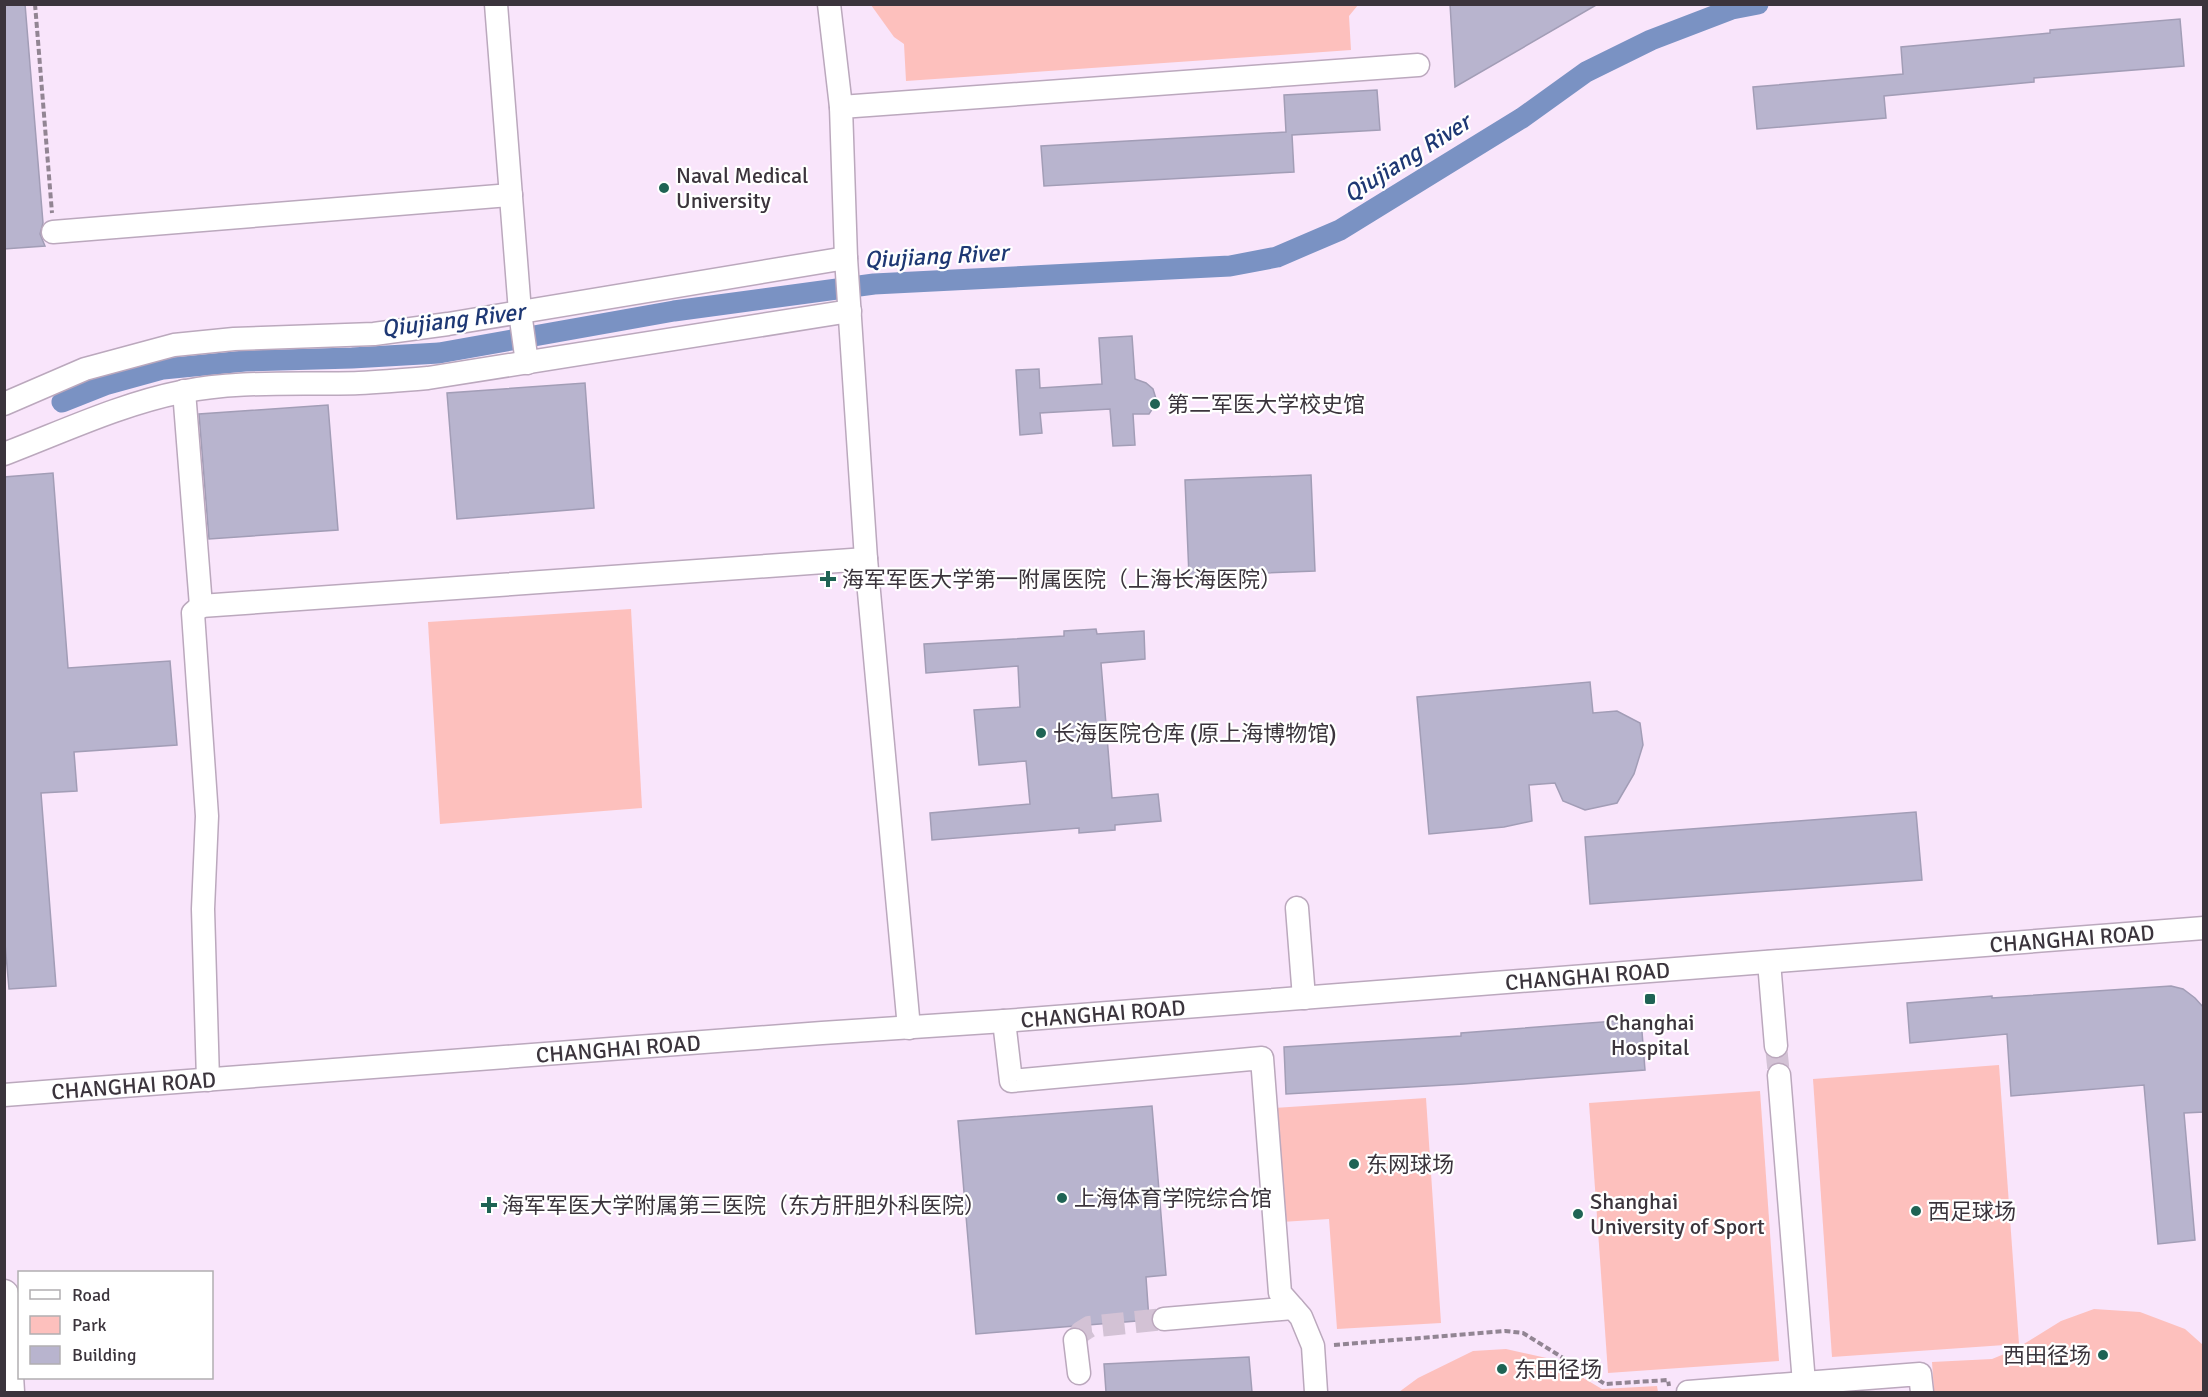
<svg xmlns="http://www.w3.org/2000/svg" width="2208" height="1397" font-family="Signika,'Noto Sans SC',sans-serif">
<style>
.green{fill:#fdc0bd}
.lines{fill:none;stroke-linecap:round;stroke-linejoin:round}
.canal{stroke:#7a92c3;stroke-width:21}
.building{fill:#b8b4ce;stroke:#a29db6;stroke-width:1.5}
.minor-tunnel{stroke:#d3c2d5;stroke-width:22;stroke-dasharray:22 11;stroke-linecap:butt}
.minor-casing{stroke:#bba8bd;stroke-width:25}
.major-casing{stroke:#bba8bd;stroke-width:31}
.path{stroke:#928593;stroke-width:4;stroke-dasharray:6 3;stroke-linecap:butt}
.minor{stroke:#fff;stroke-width:22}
.major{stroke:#fff;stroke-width:28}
.poi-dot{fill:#1f6354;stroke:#fff;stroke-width:2}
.labels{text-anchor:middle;stroke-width:4.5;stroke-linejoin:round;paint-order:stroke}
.poi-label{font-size:22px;fill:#3b343c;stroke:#fff;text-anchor:start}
.street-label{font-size:22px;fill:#3b343c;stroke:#fff}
.water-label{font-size:24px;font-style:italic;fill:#1e3874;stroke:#fff}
</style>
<rect width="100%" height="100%" fill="#f9e5fb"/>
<g class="green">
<polygon points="871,5 1358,5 1349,16 1351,50 906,81 904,44 894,37"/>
<polygon points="631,609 642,808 440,824 428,622"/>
<polygon points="1999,1065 2019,1344 1832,1357 1813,1079"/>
<polygon points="1760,1091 1779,1361 1608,1373 1589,1103"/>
<polygon points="1426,1098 1441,1323 1337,1329 1329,1219 1281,1222 1274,1108"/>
<polygon points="2094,1309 2140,1312 2185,1329 2203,1345 2203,1392 1934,1392 1932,1362 1992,1359 2014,1350 2061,1321"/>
<polygon points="1506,1349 1551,1359 1602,1389 1657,1386 1658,1392 1399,1392 1418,1378 1473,1351"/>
</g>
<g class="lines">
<polyline class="canal" points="62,402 105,385 163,369 245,361 352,358 439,353 674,311 874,284 1230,266 1277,257 1340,230 1522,118 1586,72 1651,40 1732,9 1758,4"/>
</g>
<g class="building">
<polygon points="4,4 25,4 43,223 40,234 45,246 4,249"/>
<polygon points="1450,4 1598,4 1455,87"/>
<polygon points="2180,19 2184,66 2034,78 2034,82 1884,96 1886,118 1757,129 1753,87 1903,74 1901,47 2050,33 2050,30"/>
<polygon points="1377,90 1380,130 1292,135 1294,172 1044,186 1041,146 1286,132 1284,95"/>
<polygon points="1132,336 1135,379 1146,383 1153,389 1157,402 1149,414 1133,414 1135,445 1113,446 1110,409 1040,413 1042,433 1020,435 1016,370 1039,369 1040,388 1102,384 1099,338"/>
<polygon points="585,383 594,508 457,519 447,393"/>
<polygon points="328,405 338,530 209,539 199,414"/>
<polygon points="53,473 68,668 170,661 177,745 74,752 77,791 41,793 56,986 9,989 4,932 4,477"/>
<polygon points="1311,475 1315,571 1189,576 1185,480"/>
<polygon points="1096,629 1097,634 1144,631 1145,659 1101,663 1112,798 1158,794 1161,821 1115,825 1115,830 1079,833 1079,828 932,840 930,813 1030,804 1026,761 979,765 974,710 1020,707 1018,666 926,673 924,644 1064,636 1064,631"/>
<polygon points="1590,682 1593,713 1617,711 1640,723 1643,745 1634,774 1617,803 1585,810 1563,801 1555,783 1529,785 1532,821 1504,827 1429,834 1417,697"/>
<polygon points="1916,812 1922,880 1590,904 1585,837"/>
<polygon points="2171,986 2183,989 2195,998 2204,1008 2204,1112 2184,1113 2195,1240 2158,1244 2144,1085 2011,1096 2007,1034 1910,1043 1907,1003 1992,996 1992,998"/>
<polygon points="1641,1019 1645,1070 1464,1084 1286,1094 1284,1047 1461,1036 1461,1033"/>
<polygon points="1152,1106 1166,1275 1146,1277 1149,1320 976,1334 958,1121"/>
<polygon points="1249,1357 1252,1392 1106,1392 1104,1364"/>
</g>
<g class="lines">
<g class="minor-tunnel">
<polyline points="1776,1046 1779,1075"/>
<polyline points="1075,1340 1081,1332 1089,1327 1164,1319"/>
</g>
<g class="minor-casing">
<g id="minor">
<polyline points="496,4 520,312 527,363"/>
<polyline points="829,4 841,107 846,258 866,559 909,1028"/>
<polyline points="841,107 1418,65"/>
<polyline points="53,232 511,195"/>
<polyline points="184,391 201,606 866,559"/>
<polyline points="4,404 85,369 174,345 234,339 374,334 448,324 846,258"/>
<path d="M4,454C62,432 121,404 181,392C239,380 300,385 359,383C382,382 405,380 428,378L850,311"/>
<polyline points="201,606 193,613 207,816 203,909 208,1080"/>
<polyline points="1297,908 1304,998"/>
<polyline points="1769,962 1776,1046"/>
<polyline points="1004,1021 1011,1081 1262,1058 1280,1293 1301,1317 1313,1346 1316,1392"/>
<polyline points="1779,1075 1804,1383"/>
<path id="s1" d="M4,1095L822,1033L1004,1021L2204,928"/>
<polyline points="1164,1319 1293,1308"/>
<polyline points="1075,1340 1079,1373"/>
<polyline points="1688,1392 1920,1374 1922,1392"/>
</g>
</g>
<g class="major-casing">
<polyline id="major" points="4,1294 10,1392"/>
</g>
<g class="path">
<polyline points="35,4 52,213"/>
<polyline points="1334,1345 1505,1331 1523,1333 1605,1384 1668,1380 1669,1386"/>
</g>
<use href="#minor" class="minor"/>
<use href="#major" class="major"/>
</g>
<g class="poi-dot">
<circle cx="664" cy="188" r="6"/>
<circle cx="1155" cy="404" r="6"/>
<path d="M825 570h6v6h6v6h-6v6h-6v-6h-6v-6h6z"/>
<circle cx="1041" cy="733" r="6"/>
<rect x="1644" y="993" width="12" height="12" rx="3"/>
<circle cx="1354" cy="1164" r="6"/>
<circle cx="1062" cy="1198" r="6"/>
<path d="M486 1196h6v6h6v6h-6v6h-6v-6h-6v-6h6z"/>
<circle cx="1916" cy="1211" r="6"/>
<circle cx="1578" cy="1214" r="6"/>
<circle cx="2103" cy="1355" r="6"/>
<circle cx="1502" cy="1369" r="6"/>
</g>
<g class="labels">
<g class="poi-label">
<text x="676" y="183">Naval Medical<tspan x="676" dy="25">University</tspan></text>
<text x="1167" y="412">第二军医大学校史馆</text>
<text x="842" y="587">海军军医大学第一附属医院（上海长海医院）</text>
<text x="1053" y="741">长海医院仓库 (原上海博物馆)</text>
<text x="1650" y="1030" text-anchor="middle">Changhai<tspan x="1650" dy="25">Hospital</tspan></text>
<text x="1366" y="1172">东网球场</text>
<text x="1074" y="1206">上海体育学院综合馆</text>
<text x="1590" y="1209">Shanghai<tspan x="1590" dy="25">University of Sport</tspan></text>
<text x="502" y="1213">海军军医大学附属第三医院（东方肝胆外科医院）</text>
<text x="1928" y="1219">西足球场</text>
<text x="2091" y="1363" text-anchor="end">西田径场</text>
<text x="1514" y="1377">东田径场</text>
</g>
<g class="street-label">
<text dy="8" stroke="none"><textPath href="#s1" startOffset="2074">CHANGHAI ROAD</textPath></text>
<text dy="8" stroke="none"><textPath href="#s1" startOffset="1588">CHANGHAI ROAD</textPath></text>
<text dy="8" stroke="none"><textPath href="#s1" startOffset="1102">CHANGHAI ROAD</textPath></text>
<text dy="8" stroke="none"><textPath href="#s1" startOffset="616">CHANGHAI ROAD</textPath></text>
<text dy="8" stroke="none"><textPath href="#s1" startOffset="130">CHANGHAI ROAD</textPath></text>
</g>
<g class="water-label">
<text transform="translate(1407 158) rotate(-32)" y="8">Qiujiang River</text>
<text transform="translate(936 256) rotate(-3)" y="8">Qiujiang River</text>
<text transform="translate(453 320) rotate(-7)" y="8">Qiujiang River</text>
</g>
</g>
<rect width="2208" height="1397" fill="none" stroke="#3b343c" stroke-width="12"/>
<rect x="18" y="1271" width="195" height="108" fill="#ffffff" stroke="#b1aeb1" stroke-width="1.5"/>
<rect x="30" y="1290" width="30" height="9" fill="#ffffff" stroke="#b1aeb1" stroke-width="1.5"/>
<text x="72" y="1301" font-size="18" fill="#3b343c">Road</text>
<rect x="30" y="1316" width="30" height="18" fill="#fdc0bd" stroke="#b1aeb1" stroke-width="1.5"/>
<text x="72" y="1331" font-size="18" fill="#3b343c">Park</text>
<rect x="30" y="1346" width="30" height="18" fill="#b8b4ce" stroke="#b1aeb1" stroke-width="1.5"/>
<text x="72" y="1361" font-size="18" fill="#3b343c">Building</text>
</svg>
